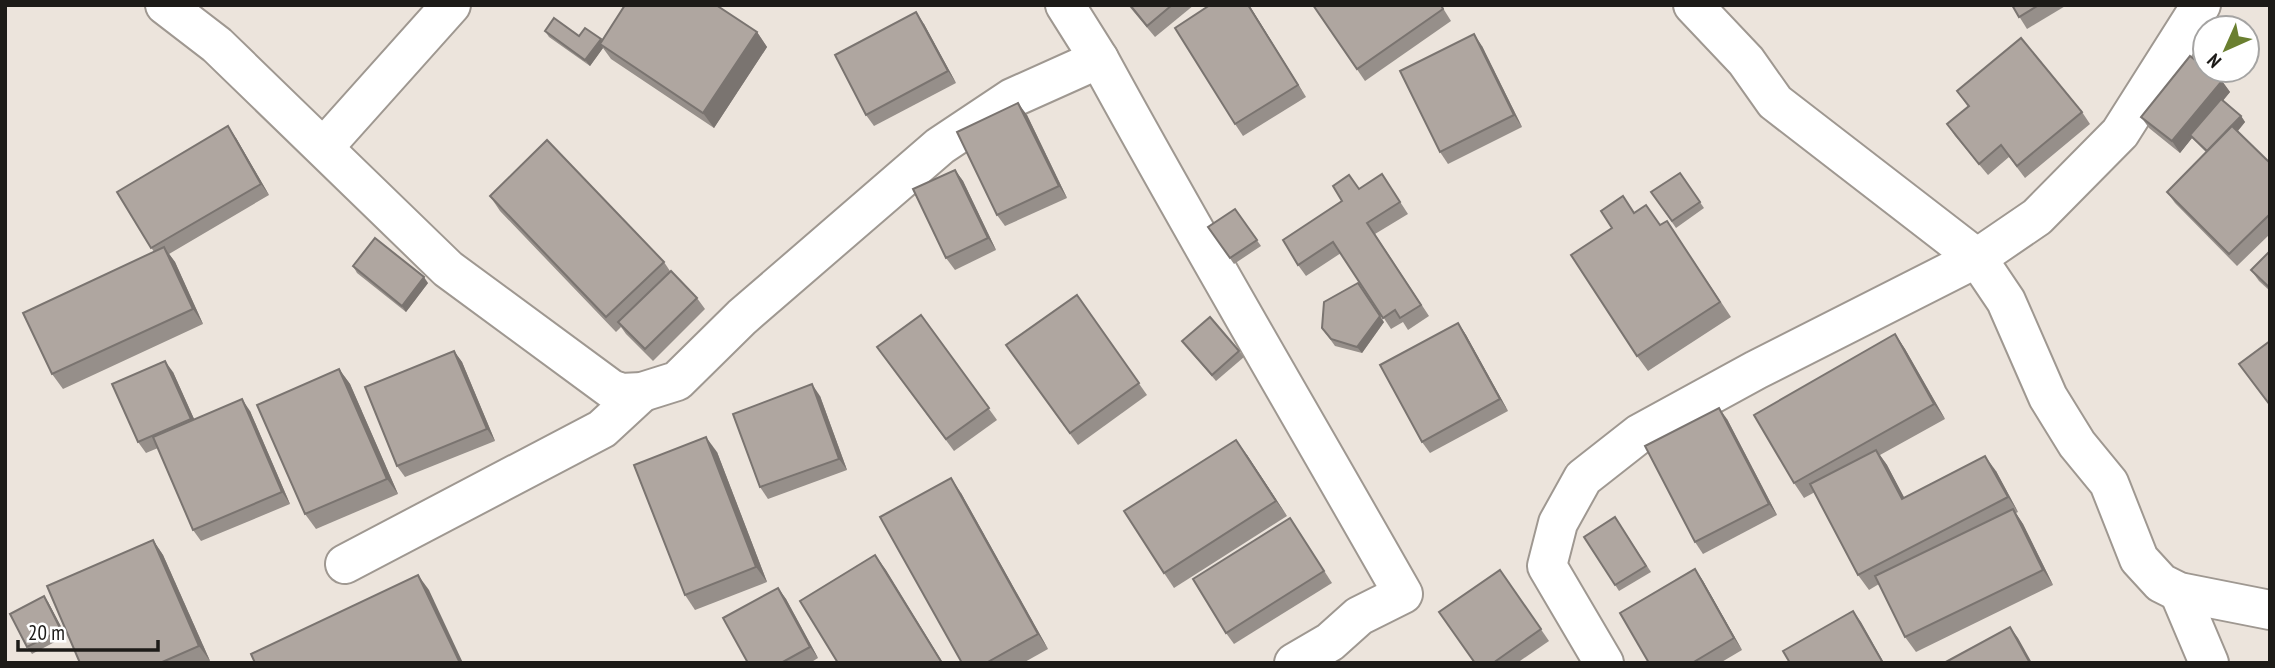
<svg xmlns="http://www.w3.org/2000/svg" width="2275" height="668" font-family="'PT Sans Narrow',sans-serif">
<style>
.lines{fill:none;stroke-linecap:round;stroke-linejoin:round}
.minor-casing{stroke:#9f9891;stroke-width:42}
.minor{stroke:#fff;stroke-width:38}
.wall{fill:#968f8a}
.shaded-wall{fill:#7a7470}
.building{fill:#afa6a0;stroke:#7a7470;stroke-width:2}
</style>
<rect width="100%" height="100%" fill="#ece4dc"/>
<g class="lines">
<g class="minor-casing">
<g id="minor">
<path d="M165,5L217,45L448,269L611,389L621,393L642,392L677,381L742,317L940,146L1012,98L1099,59C1197,239 1302,416 1403,594L1359,616L1330,642L1294,663"/>
<polyline points="1065,5 1099,59"/>
<polyline points="1693,5 1746,61 1775,102 1977,258 2006,301 2048,397 2077,444 2109,483 2139,559 2161,583 2179,592 2270,610"/>
<polyline points="324,147 451,5"/>
<polyline points="345,564 602,429 642,392"/>
<polyline points="2179,592 2209,663"/>
<polyline points="1604,663 1547,566 1558,523 1583,478 1639,434 1756,370 1977,258 2037,217 2120,133 2201,5"/>
</g>
</g>
<use href="#minor" class="minor"/>
</g>
<g class="wall">
<polygon points="1128,5 1194,5 1155,37"/>
<polygon points="1249,5 1306,97 1243,136 1235,124"/>
<polygon points="1313,5 1441,5 1451,21 1365,81"/>
<polygon points="2012,5 2067,5 2027,29"/>
<polygon points="924,24 956,83 874,126 866,115"/>
<polygon points="545,31 601,39 602,41 757,32 767,47 714,128 611,59 603,48 590,66 549,37"/>
<polygon points="1482,46 1522,127 1448,164 1440,152"/>
<polygon points="2222,81 2230,92 2223,100 2241,116 2245,122 2238,131 2270,163 2270,234 2237,266 2175,203 2167,192 2206,152 2192,138 2180,153 2149,128 2141,117"/>
<polygon points="1957,91 2082,112 2090,124 2025,178 2009,157 1988,175 1955,136 1947,124 1968,107"/>
<polygon points="1027,115 1067,198 1005,226 997,215"/>
<polygon points="236,138 269,195 169,254 175,262 203,324 63,389 52,374 154,252 117,192"/>
<polygon points="955,170 963,181 996,250 955,270 946,258"/>
<polygon points="1680,173 1704,208 1676,228 1651,192"/>
<polygon points="1382,174 1408,214 1375,234 1429,316 1408,330 1403,322 1391,329 1341,253 1306,276 1298,265 1342,201"/>
<polygon points="490,196 664,262 670,271 697,298 705,309 653,361 626,334 621,327 616,332 500,211"/>
<polygon points="1235,209 1261,246 1234,264 1208,227"/>
<polygon points="1634,213 1660,225 1667,221 1731,317 1648,371 1637,356"/>
<polygon points="2270,251 2270,291 2259,281 2251,270"/>
<polygon points="353,266 428,283 406,312 357,273"/>
<polygon points="1077,295 1147,395 1078,445 1006,345"/>
<polygon points="921,315 997,420 954,451 877,347"/>
<polygon points="1384,322 1362,353 1335,346 1322,328"/>
<polygon points="1458,323 1466,335 1508,411 1430,453 1422,442"/>
<polygon points="1895,334 1905,349 1945,419 1880,455 1887,465 1904,498 1996,471 2018,512 2016,513 2023,524 2053,585 1916,652 1905,637 1879,584 1869,590 1858,575 1815,492 1804,498 1794,483"/>
<polygon points="1182,341 1239,351 1244,357 1216,381"/>
<polygon points="454,351 462,362 495,441 405,477 397,466"/>
<polygon points="339,369 350,384 398,494 316,529 305,514"/>
<polygon points="173,372 194,419 250,411 290,504 201,541 193,530 158,448 146,453 138,442"/>
<polygon points="820,396 847,470 768,499 760,487"/>
<polygon points="1727,419 1777,515 1703,554 1695,542"/>
<polygon points="717,452 767,582 695,610 685,595"/>
<polygon points="1247,455 1287,516 1174,588 1164,573"/>
<polygon points="961,493 1048,649 1023,663 962,663"/>
<polygon points="1615,517 1651,572 1619,591 1584,537"/>
<polygon points="1290,518 1332,583 1234,644 1226,633"/>
<polygon points="153,540 163,555 210,661 205,663 80,663"/>
<polygon points="1695,569 1703,581 1742,650 1720,663 1649,663"/>
<polygon points="1500,570 1549,641 1517,663 1475,663"/>
<polygon points="778,588 786,599 818,658 810,663 748,663"/>
<polygon points="48,602 66,636 32,654 27,647"/>
</g>
<g class="shaded-wall">
<polygon points="1248,5 1249,5 1306,97 1298,85"/>
<polygon points="916,12 924,24 956,83 948,71"/>
<polygon points="757,32 767,47 714,128 703,113"/>
<polygon points="1474,34 1482,46 1522,127 1514,115"/>
<polygon points="601,39 605,46 600,44 603,48 590,66 585,60"/>
<polygon points="2222,81 2230,92 2193,138 2190,135 2192,138 2180,153 2172,141"/>
<polygon points="1018,103 1027,115 1067,198 1059,186"/>
<polygon points="2241,116 2245,122 2214,159 2209,152"/>
<polygon points="228,126 236,138 269,195 261,184"/>
<polygon points="955,170 963,181 996,250 988,238"/>
<polygon points="164,247 175,262 203,324 193,309"/>
<polygon points="424,277 428,283 406,312 402,306"/>
<polygon points="1358,283 1384,322 1362,353 1357,347"/>
<polygon points="1458,323 1466,335 1508,411 1500,399"/>
<polygon points="1895,334 1905,349 1945,419 1934,404"/>
<polygon points="454,351 462,362 495,441 487,429"/>
<polygon points="165,361 173,372 199,430 191,419"/>
<polygon points="339,369 350,384 398,494 387,479"/>
<polygon points="812,384 820,396 847,470 839,459"/>
<polygon points="242,399 250,411 290,504 282,492"/>
<polygon points="1719,408 1727,419 1777,515 1769,504"/>
<polygon points="706,437 717,452 767,582 756,567"/>
<polygon points="1236,440 1247,455 1287,516 1276,501"/>
<polygon points="1876,450 1887,465 1913,514 1902,499"/>
<polygon points="1985,456 1996,471 2018,512 2008,497"/>
<polygon points="951,478 961,493 1048,649 1038,634"/>
<polygon points="2013,509 2023,524 2053,585 2043,570"/>
<polygon points="153,540 163,555 210,661 199,646"/>
<polygon points="875,555 886,570 943,663 942,663"/>
<polygon points="1695,569 1703,581 1742,650 1734,638"/>
<polygon points="418,575 429,590 463,663 460,663"/>
<polygon points="778,588 786,599 818,658 810,647"/>
<polygon points="44,596 48,602 66,636 61,630"/>
<polygon points="1853,611 1861,622 1884,663 1883,663"/>
<polygon points="2010,627 2018,638 2032,663 2030,663"/>
</g>
<g class="building">
<polygon points="625,5 716,5 757,32 703,113 600,44"/>
<polygon points="1130,5 1172,5 1147,26"/>
<polygon points="1210,5 1248,5 1298,85 1235,124 1175,28"/>
<polygon points="1313,5 1441,5 1443,9 1357,69"/>
<polygon points="2012,5 2039,5 2019,17"/>
<polygon points="916,12 948,71 866,115 835,55"/>
<polygon points="554,18 579,36 585,28 601,39 585,60 545,31"/>
<polygon points="1474,34 1514,115 1440,152 1400,71"/>
<polygon points="2021,38 2082,112 2017,166 2001,145 1979,164 1947,124 1969,106 1957,91"/>
<polygon points="2190,56 2205,68 2205,70 2208,70 2222,81 2172,141 2141,117"/>
<polygon points="2221,99 2241,116 2207,151 2190,135"/>
<polygon points="1018,103 1059,186 997,215 957,132"/>
<polygon points="228,126 261,184 151,248 117,192"/>
<polygon points="2232,126 2270,163 2270,214 2229,254 2167,192"/>
<polygon points="547,140 664,262 606,317 490,196"/>
<polygon points="955,170 988,238 946,258 913,189"/>
<polygon points="1680,173 1700,202 1672,221 1651,192"/>
<polygon points="1382,174 1400,202 1367,223 1421,305 1400,318 1395,310 1383,318 1333,242 1298,265 1283,240 1342,201 1333,186 1349,175 1359,189"/>
<polygon points="1623,196 1634,213 1646,205 1660,225 1667,221 1720,302 1637,356 1571,255 1612,228 1601,211"/>
<polygon points="1235,209 1257,240 1230,258 1208,227"/>
<polygon points="375,238 424,277 402,306 353,266"/>
<polygon points="164,247 193,309 52,374 23,313"/>
<polygon points="2270,251 2270,288 2251,270"/>
<polygon points="671,271 697,298 645,349 618,322"/>
<polygon points="1358,283 1380,316 1357,347 1331,339 1322,328 1324,302"/>
<polygon points="1077,295 1139,383 1070,433 1006,345"/>
<polygon points="921,315 989,408 946,439 877,347"/>
<polygon points="1210,317 1239,351 1212,375 1182,341"/>
<polygon points="1458,323 1500,399 1422,442 1380,365"/>
<polygon points="1895,334 1934,404 1794,483 1754,415"/>
<polygon points="2270,341 2270,405 2239,364"/>
<polygon points="454,351 487,429 397,466 365,387"/>
<polygon points="165,361 191,419 138,442 112,384"/>
<polygon points="339,369 387,479 305,514 257,405"/>
<polygon points="812,384 839,459 760,487 733,414"/>
<polygon points="242,399 282,492 193,530 153,437"/>
<polygon points="1719,408 1769,504 1695,542 1645,446"/>
<polygon points="706,437 756,567 685,595 634,465"/>
<polygon points="1236,440 1276,501 1164,573 1124,511"/>
<polygon points="1876,450 1902,499 1985,456 2008,497 1858,575 1810,484"/>
<polygon points="951,478 1038,634 986,663 962,663 880,517"/>
<polygon points="2013,509 2043,570 1905,637 1875,576"/>
<polygon points="1615,517 1646,566 1615,585 1584,537"/>
<polygon points="1290,518 1324,571 1226,633 1193,579"/>
<polygon points="153,540 199,646 160,663 80,663 47,586"/>
<polygon points="875,555 942,663 838,663 800,601"/>
<polygon points="1695,569 1734,638 1692,663 1649,663 1620,613"/>
<polygon points="1500,570 1541,629 1493,663 1475,663 1439,612"/>
<polygon points="418,575 460,663 255,663 251,654"/>
<polygon points="778,588 810,647 781,663 748,663 723,618"/>
<polygon points="44,596 61,630 27,647 10,614"/>
<polygon points="1853,611 1883,663 1790,663 1783,651"/>
<polygon points="2010,627 2030,663 1944,663"/>
</g>
<rect width="2275" height="668" fill="none" stroke="#1d1b18" stroke-width="14"/>
<g transform="translate(2226 49) rotate(225)"><circle r="33" fill="#ffffff" stroke="#a5a4a3" stroke-width="2"/>
<path d="M0-5L12 26L0 18L-12 26Z" fill="#6a7f30"/>
<text y="-10" font-size="19" font-weight="bold" text-anchor="middle" fill="#1d1b18">N</text>
</g>
<path d="M18 640v10h140v-10" fill="none" stroke="#1d1b18" stroke-width="3.5"/>
<text x="28" y="640" font-size="21" fill="#1d1b18" stroke="#ffffff" stroke-width="5" paint-order="stroke">20 m</text>
</svg>
